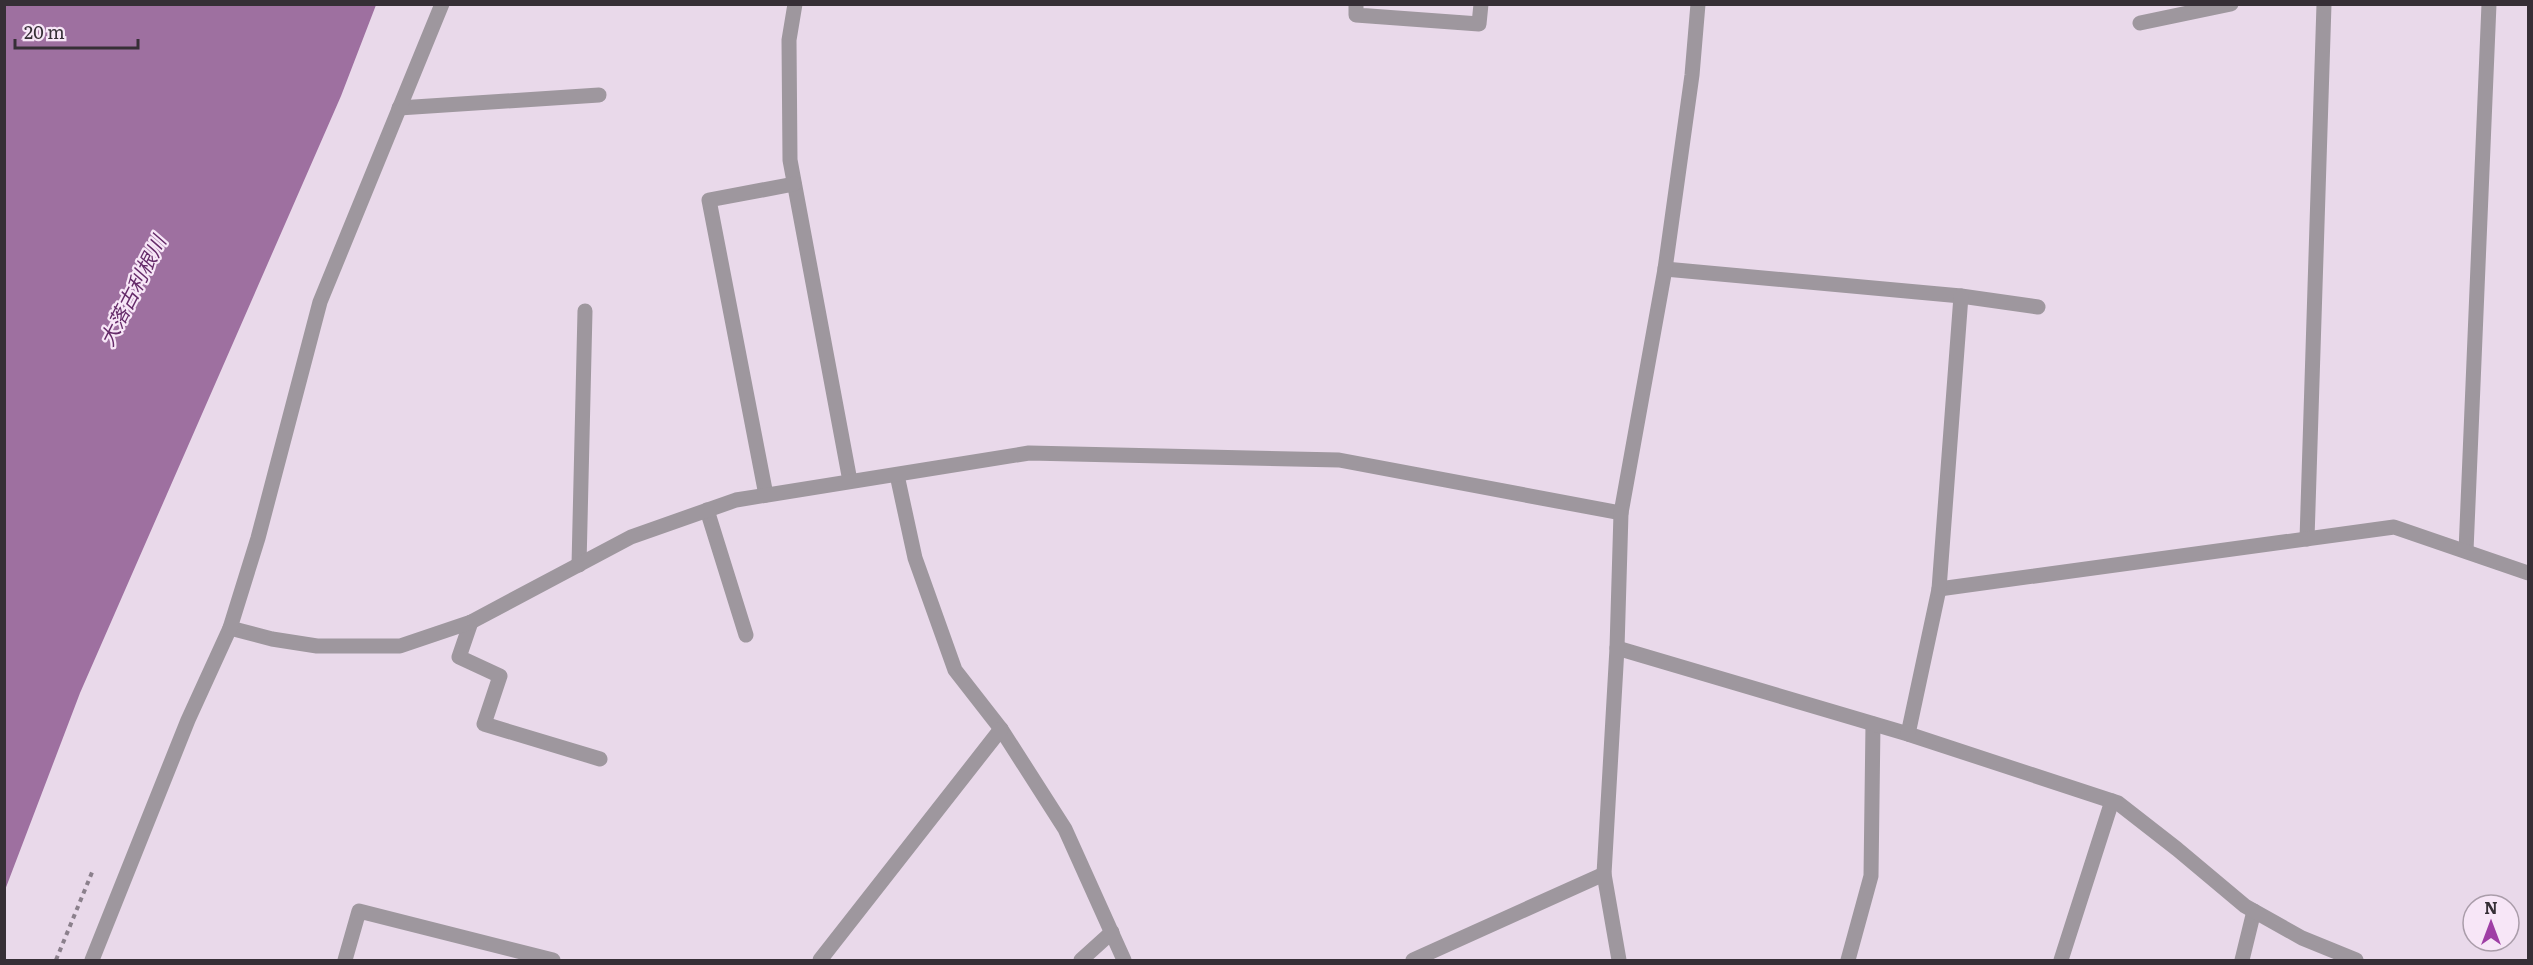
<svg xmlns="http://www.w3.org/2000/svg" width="2533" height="965" font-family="Literata,'Noto Sans JP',serif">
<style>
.water{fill:#9e70a0}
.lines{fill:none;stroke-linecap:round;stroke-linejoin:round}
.path{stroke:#8b808c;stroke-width:4;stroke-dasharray:4.5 4.5;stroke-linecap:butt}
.service{stroke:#9e979e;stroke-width:15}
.minor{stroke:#9e979e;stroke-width:15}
.labels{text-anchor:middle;stroke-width:4.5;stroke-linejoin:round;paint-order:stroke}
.water-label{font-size:20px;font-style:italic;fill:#652b69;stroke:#f7e6f7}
</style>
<rect width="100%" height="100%" fill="#e9d9ea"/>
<polygon class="water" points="5,4 376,5 341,96 80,693 5,890"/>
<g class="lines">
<polyline class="path" points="56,960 93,870"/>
<g class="service">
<polyline points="2140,23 2231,4"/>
<polyline points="399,108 599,95"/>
<polyline points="579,565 585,311"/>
<polyline points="1848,960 1871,876 1873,724"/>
<polyline points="2061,960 2112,801"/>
<polyline points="2242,960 2254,911"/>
</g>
<g class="minor">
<polyline points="795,4 789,40 790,160 850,481"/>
<polyline points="1356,4 1356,15 1479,24 1481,4"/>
<polyline points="1665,269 1961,296 2038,307"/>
<polyline points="897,475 915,558 955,670 1001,729 1065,829 1124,960"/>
<polyline points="766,495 709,200 794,184"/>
<polyline points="707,510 746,635"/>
<polyline points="2307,539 2324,4"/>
<polyline points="2466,551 2489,4"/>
<polyline points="1939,589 2394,527 2528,573"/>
<polyline points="471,622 459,657 500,676 484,724 600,759"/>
<polyline points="230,628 272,639 317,646 400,646 471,622 631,537 736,500 1029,453 1339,460 1621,513"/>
<polyline points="1617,648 1908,734 2118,803 2177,849 2245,906 2302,938 2356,960"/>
<polyline points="1908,734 1939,589 1961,296"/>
<polyline points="92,960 188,720 230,628 258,538 320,302 442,4"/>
<polyline points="345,960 359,911 553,960"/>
<polyline points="820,960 1001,729"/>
<polyline points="1081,960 1112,932"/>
<polyline points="1413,960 1604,874"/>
<polyline points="1619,960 1604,874 1617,648 1621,513 1665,269 1692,75 1698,4"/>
</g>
</g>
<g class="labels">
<g class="water-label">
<text transform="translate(133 291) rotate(-63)" y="7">大落古利根川</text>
</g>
</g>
<rect width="2533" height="965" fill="none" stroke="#362f36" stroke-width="12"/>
<g transform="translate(2491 923)"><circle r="28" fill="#f7e6f7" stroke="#aa9daa" stroke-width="1.5"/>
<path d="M0-4.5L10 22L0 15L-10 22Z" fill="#9f3ea5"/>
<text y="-9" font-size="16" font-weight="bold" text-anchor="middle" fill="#362f36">N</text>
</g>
<path d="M15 39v9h123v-9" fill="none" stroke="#362f36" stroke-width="3"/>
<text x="24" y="39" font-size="18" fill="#362f36" stroke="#f7e6f7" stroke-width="4.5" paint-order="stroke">20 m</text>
</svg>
